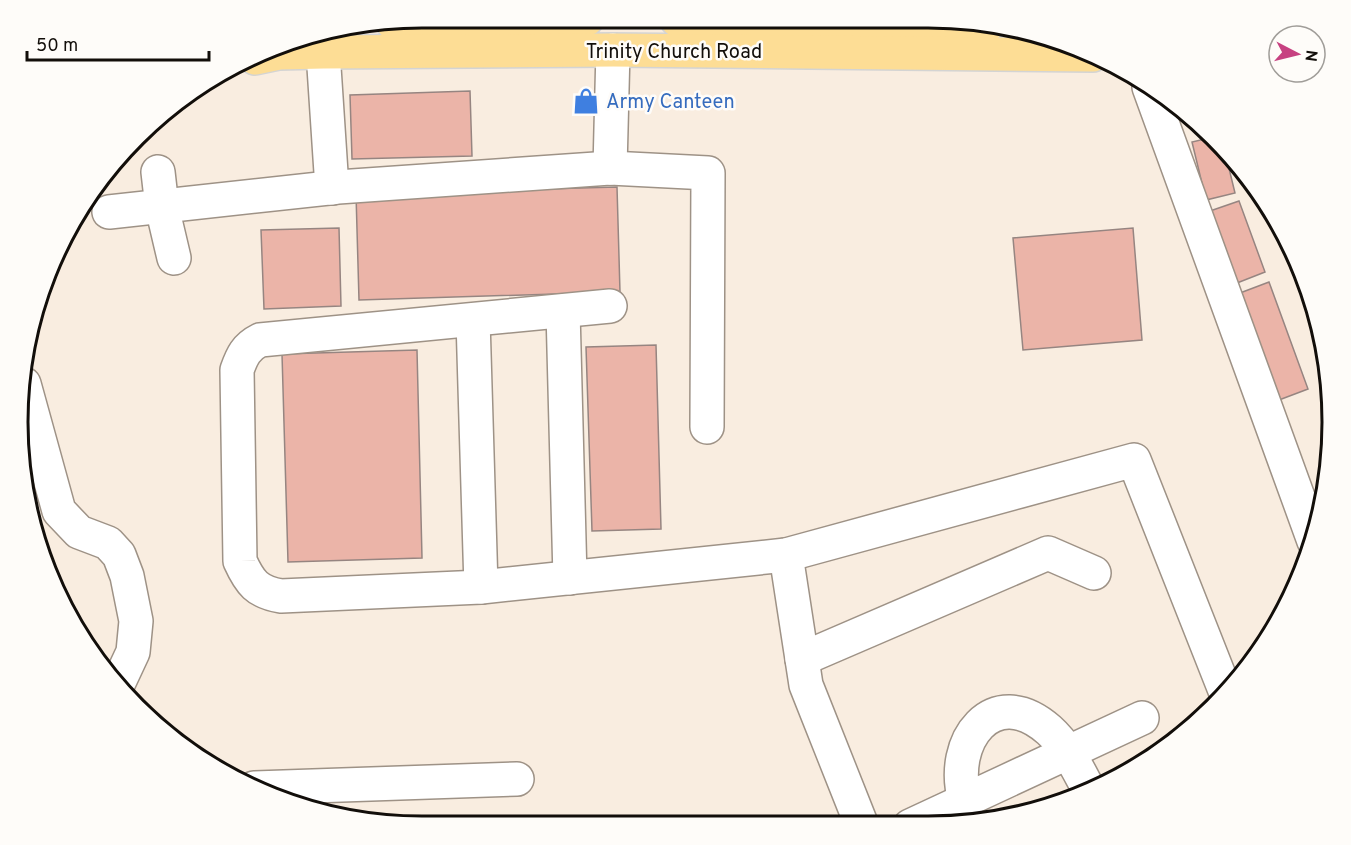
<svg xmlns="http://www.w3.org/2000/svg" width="1351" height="845" font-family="Overpass,sans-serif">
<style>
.building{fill:#ebb4a8;stroke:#968581;stroke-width:1.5}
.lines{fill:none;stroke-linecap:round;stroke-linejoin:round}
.minor-casing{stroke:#9e9286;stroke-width:36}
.major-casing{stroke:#d4d4d3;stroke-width:36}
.minor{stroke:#fff;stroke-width:33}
.major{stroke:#fddd95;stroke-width:33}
.labels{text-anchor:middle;stroke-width:5;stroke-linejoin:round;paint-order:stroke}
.street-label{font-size:20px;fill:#120e0a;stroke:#fefcf9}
.shop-label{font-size:20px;fill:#366cbe;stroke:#fefcf9;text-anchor:start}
.rim{fill:none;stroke:#120e0a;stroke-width:3}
</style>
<rect width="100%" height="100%" fill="#f9ede0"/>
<g class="building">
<polygon points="470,91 472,156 352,159 350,95"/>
<polygon points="1213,137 1224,148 1235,193 1206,200 1192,142"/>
<polygon points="617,187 620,292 359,300 356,194"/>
<polygon points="1239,201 1265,272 1237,283 1210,211"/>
<polygon points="339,228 341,306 264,309 261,230"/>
<polygon points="1133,228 1142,340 1023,350 1013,238"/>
<polygon points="1269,282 1308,389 1279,400 1240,293"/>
<polygon points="656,345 661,529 592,531 586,347"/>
<polygon points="417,350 422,558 288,562 282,354"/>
</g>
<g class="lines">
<g class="minor-casing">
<g id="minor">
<polyline points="323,52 332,188"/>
<polyline points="1149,87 1314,541"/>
<polyline points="610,168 613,50"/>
<polyline points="158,172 162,207 174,258"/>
<polyline points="109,212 338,187 610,168 708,173 707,427"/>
<path d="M610,306L260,340C246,347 242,356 237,370L240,561C250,583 257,592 281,596L481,587L786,555L1134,460L1226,693"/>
<polyline points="563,311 570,578"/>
<polyline points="473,320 481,587"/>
<polyline points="24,384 59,511 79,532 108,543 119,555 127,576 136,621 133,652 119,682"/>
<polyline points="786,555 806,685 862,826"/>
<polyline points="802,659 1048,553 1094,573"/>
<polyline points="254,788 517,779"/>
<path d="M965,800C948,742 993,681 1049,730C1068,747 1078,770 1090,792"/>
<polyline points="910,826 1142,718"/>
</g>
</g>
<g class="major-casing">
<g id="major">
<polyline points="677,20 989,24"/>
<polyline points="393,23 587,19"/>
<polyline points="255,58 279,53 323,52 613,50 1093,55"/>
</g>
</g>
<use href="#minor" class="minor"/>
<use href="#major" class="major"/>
</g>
<defs>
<g id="shop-bare" transform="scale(2.07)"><path d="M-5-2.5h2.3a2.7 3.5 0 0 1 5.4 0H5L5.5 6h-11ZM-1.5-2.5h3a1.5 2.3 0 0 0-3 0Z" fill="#3f7fe0" stroke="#fefcf9" stroke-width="2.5" paint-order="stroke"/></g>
</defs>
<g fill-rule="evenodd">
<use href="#shop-bare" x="586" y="101"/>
</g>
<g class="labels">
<g class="street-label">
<text x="674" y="58">Trinity Church Road</text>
</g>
<g class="shop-label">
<text x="606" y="108">Army Canteen</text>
</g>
</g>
<path d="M0 0H1351V845H0ZM422 28H928A394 394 0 0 1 1322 422V422A394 394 0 0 1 928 816H422A394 394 0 0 1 28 422V422A394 394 0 0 1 422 28Z" fill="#fefcf9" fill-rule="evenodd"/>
<path class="rim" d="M422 28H928A394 394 0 0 1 1322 422V422A394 394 0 0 1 928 816H422A394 394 0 0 1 28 422V422A394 394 0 0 1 422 28Z"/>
<g transform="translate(1297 54) rotate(97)"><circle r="28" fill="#fefcf9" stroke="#a09d99" stroke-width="1.5"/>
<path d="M0-4.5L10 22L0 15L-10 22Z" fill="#c74181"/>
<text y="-9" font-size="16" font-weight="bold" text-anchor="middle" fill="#120e0a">N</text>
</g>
<path d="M27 51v9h182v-9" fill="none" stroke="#120e0a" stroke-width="3"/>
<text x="36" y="51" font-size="18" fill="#120e0a" stroke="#fefcf9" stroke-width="4.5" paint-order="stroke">50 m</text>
</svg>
